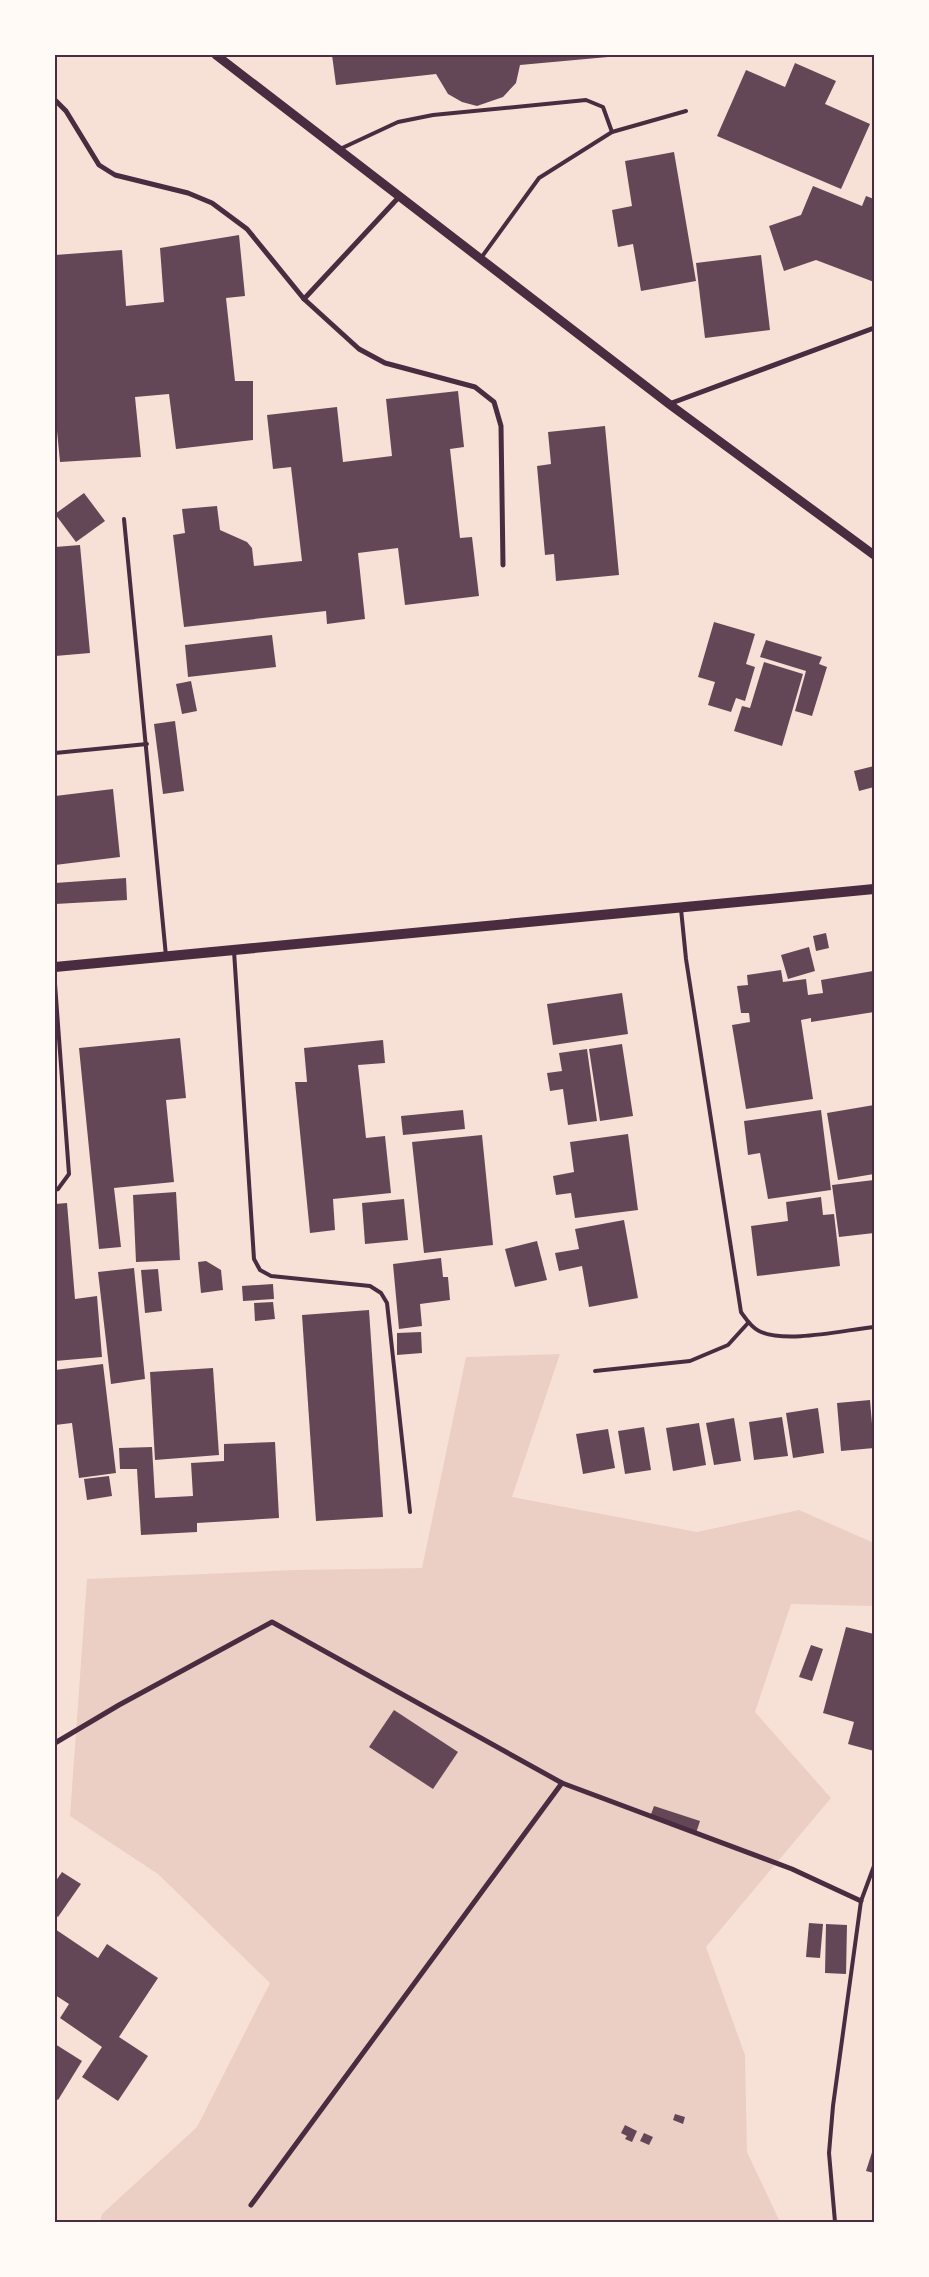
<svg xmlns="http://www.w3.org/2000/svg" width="929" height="2277" font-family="'Fira Sans',sans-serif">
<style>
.green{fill:#ebcfc5}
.building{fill:#644757}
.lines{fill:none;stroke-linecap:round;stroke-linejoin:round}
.service{stroke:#4a2c40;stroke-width:4}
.minor{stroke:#4a2c40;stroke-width:5}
.tertiary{stroke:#4a2c40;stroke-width:9}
.secondary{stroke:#4a2c40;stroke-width:10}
.neatline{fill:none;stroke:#4a2c40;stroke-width:2}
</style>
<rect width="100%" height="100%" fill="#f7e1d7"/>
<polygon class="green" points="560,1354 512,1497 697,1532 799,1510 874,1543 874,1606 791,1604 755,1712 831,1798 706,1947 745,2055 747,2152 780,2222 100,2222 102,2214 197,2127 270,1983 158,1874 70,1816 87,1579 294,1570 422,1568 466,1357"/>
<g class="building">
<polygon points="332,55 619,55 619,56 520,65 516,83 503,97 477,106 462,102 448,94 436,74 336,85"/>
<polygon points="795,63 836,81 825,104 870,124 841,189 717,136 746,70 785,87"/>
<polygon points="674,152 696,281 641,291 633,244 618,247 612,210 632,206 625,161"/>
<polygon points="813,186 862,206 866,196 874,199 874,282 816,260 784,271 769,226 801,215"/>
<polygon points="239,235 245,296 226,298 235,381 253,381 253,440 176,449 169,394 135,397 141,457 60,462 55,410 55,255 122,250 126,306 164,302 160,248"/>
<polygon points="761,255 770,330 705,338 696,263"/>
<polygon points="458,391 464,447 450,449 460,538 472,537 479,596 405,605 398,548 358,553 365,619 327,624 326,611 184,627 173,535 185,533 182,509 217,506 220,530 247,542 252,548 254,566 302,561 291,467 273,469 267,415 337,407 343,462 392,456 386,399"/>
<polygon points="605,426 619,575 556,581 554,554 545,555 537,466 551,464 548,432"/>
<polygon points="84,493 105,521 76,542 55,514"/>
<polygon points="80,545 90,653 55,656 55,547"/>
<polygon points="714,622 755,634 746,664 755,667 745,701 736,698 731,712 708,705 715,682 698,677"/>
<polygon points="272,635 276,667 188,677 185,645"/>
<polygon points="766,640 822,657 819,664 827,667 812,716 795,711 806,671 760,657"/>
<polygon points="764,662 803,674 782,746 734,731 742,706 750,708"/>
<polygon points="191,681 197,711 182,714 176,684"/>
<polygon points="175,721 184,791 163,794 154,724"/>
<polygon points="874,766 874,787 859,791 854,771"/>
<polygon points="113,789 120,857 55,865 55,796"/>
<polygon points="126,878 127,900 55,904 55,883"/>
<polygon points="826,933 829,948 816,951 813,936"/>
<polygon points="809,947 815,971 788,979 781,955"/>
<polygon points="781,970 783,982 806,979 808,995 823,993 821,980 873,971 874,1012 811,1022 811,1018 801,1020 813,1099 746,1109 732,1025 750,1022 749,1013 741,1013 737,986 748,985 747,975"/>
<polygon points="622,993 628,1034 553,1045 547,1004"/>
<polygon points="180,1038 186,1098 166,1100 174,1182 114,1188 121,1247 99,1249 79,1048"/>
<polygon points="383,1040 385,1063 358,1065 366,1138 385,1136 391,1193 333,1199 335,1230 310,1233 295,1082 307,1082 304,1048"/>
<polygon points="622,1044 633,1116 600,1121 589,1049"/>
<polygon points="587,1049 597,1121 568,1125 563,1089 550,1091 547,1073 562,1071 559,1053"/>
<polygon points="874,1105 874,1174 838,1180 827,1113"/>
<polygon points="463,1110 465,1129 403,1135 401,1116"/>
<polygon points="821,1110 831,1190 768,1199 760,1153 748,1155 744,1121"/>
<polygon points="628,1134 638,1210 575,1218 571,1193 556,1195 553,1176 574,1172 570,1142"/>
<polygon points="482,1135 493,1245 424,1253 412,1142"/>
<polygon points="874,1180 874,1233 839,1237 832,1185"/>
<polygon points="176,1192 180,1260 136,1262 133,1195"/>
<polygon points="821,1197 823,1215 834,1214 840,1266 757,1276 751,1226 788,1221 786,1202"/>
<polygon points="404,1199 408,1240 365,1244 362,1203"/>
<polygon points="67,1203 75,1299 97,1296 102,1357 55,1361 55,1204"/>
<polygon points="624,1220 638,1298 589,1307 582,1266 559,1271 555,1253 579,1249 575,1229"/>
<polygon points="537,1241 547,1280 515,1287 505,1249"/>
<polygon points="441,1258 443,1277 448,1277 450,1300 420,1304 422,1326 399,1329 393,1264"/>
<polygon points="206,1261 221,1270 223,1290 201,1293 198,1262"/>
<polygon points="134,1268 145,1379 111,1384 98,1272"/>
<polygon points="158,1269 162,1311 145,1313 141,1270"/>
<polygon points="273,1284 274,1299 243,1301 242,1286"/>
<polygon points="273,1302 275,1319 255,1321 254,1303"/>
<polygon points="369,1310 383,1517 316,1521 302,1315"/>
<polygon points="421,1332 422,1353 397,1355 397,1333"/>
<polygon points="103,1364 116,1473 79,1478 72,1423 55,1425 55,1370"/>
<polygon points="213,1368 219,1455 155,1460 150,1372"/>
<polygon points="870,1400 874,1448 841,1451 837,1403"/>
<polygon points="818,1408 824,1453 793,1458 786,1413"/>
<polygon points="782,1417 788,1456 754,1460 749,1422"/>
<polygon points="734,1418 741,1461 714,1465 706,1423"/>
<polygon points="699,1423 706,1465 673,1471 666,1428"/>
<polygon points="644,1427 651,1470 625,1474 618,1431"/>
<polygon points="608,1429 615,1468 583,1474 576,1434"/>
<polygon points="275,1442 279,1518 197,1523 197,1532 141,1535 137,1469 120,1469 119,1448 152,1447 155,1498 193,1496 191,1463 224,1461 224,1444"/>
<polygon points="109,1476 112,1496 87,1500 84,1479"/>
<polygon points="846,1627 874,1634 874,1751 848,1744 854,1722 823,1713"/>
<polygon points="811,1645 823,1649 812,1681 799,1677"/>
<polygon points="394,1710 458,1752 433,1789 369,1747"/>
<polygon points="654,1806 700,1821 696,1833 650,1817"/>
<polygon points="62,1872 81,1884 58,1917 55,1915 55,1882"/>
<polygon points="809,1923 823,1924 820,1958 806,1957"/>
<polygon points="826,1924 847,1925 846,1974 825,1973"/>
<polygon points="55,1929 98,1958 107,1944 158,1978 119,2037 148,2056 118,2101 82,2077 102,2047 60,2018 69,2004 55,1995"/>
<polygon points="55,2044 82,2061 58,2100 55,2098"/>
<polygon points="675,2114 685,2117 683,2124 673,2120"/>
<polygon points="625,2125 637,2131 632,2142 625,2139 627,2136 621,2133"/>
<polygon points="644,2133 653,2137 649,2145 640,2141"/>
<polygon points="874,2146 874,2173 866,2171"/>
</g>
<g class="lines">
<g class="service">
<polyline points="340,149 398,122 433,115 586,100 603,107 612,132"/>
<polyline points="481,258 539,178 612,132 686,111"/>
<polyline points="124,519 166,956"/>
<polyline points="55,753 147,744"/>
<path d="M681,909L686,959L741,1312C746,1319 751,1327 759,1331C786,1344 844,1330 874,1327"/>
<polyline points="234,951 254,1259 260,1270 271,1276 370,1286 381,1293 387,1303 410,1512"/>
<polyline points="55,984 69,1174 58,1189 55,1190"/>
<polyline points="595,1371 690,1361 728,1345 748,1323"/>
<polyline points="835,2222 829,2153 833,2106 861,1901 874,1866"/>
</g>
<g class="minor">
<polyline points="55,100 66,111 99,165 115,175 188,193 212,203 247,229 304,299 359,349 385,363 475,387 494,402 501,426 503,565"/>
<polyline points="304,299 399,197"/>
<polyline points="669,404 874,328"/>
<polyline points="55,1743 119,1705 272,1622 562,1783"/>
<polyline points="251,2205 562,1783 792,1869 861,1901"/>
</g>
<polyline class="tertiary" points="216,55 669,404 874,555"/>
<polyline class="secondary" points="55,967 874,889"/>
</g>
<rect width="929" height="2277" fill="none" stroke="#fffaf5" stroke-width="112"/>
<rect x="56" y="56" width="817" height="2165" class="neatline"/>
</svg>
